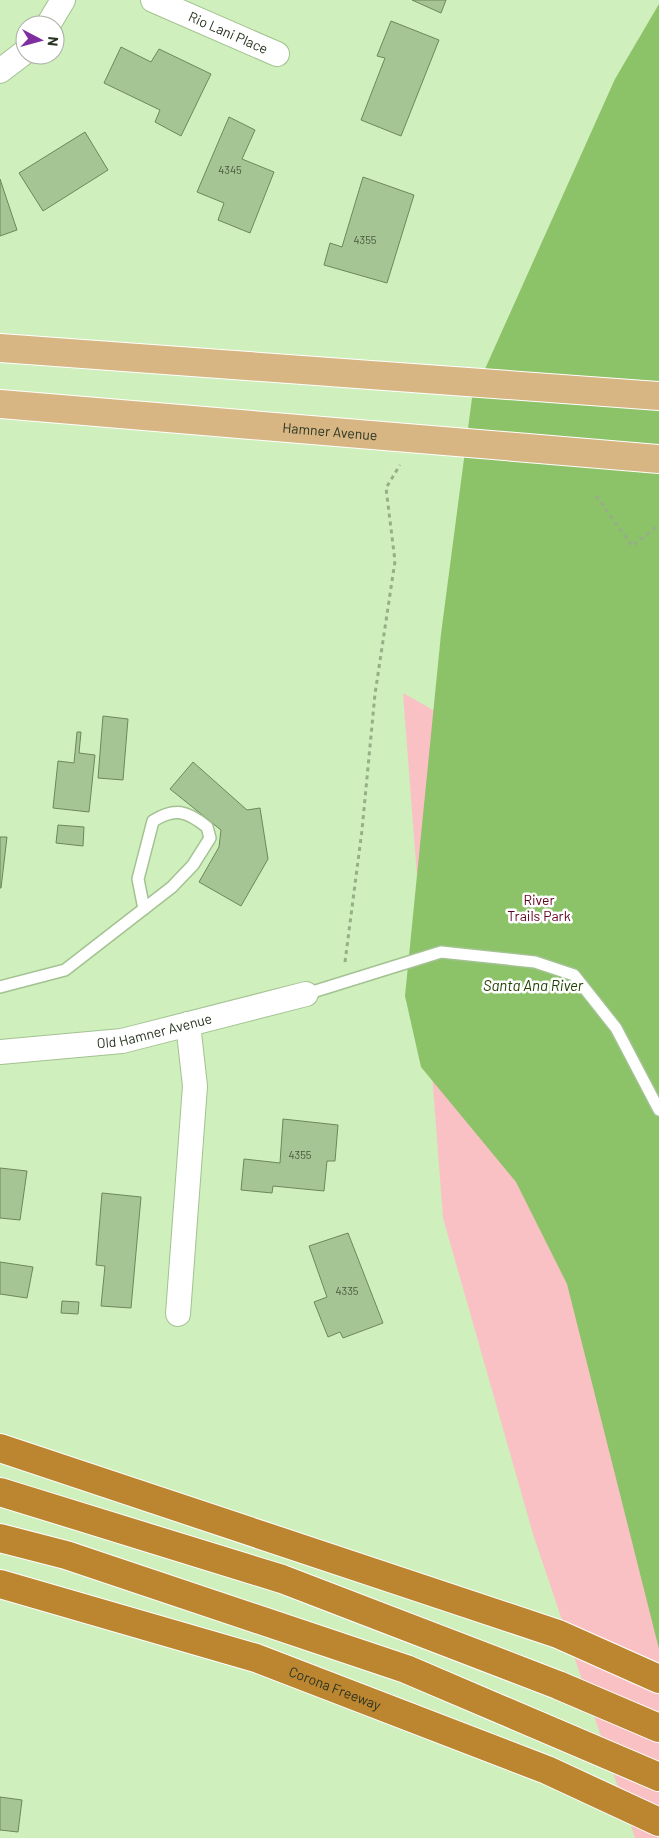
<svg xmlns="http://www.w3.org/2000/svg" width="659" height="1838" font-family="Barlow,sans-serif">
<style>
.green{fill:#fac1c5}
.water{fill:#8cc268}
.building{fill:#a6c594;stroke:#6c885a}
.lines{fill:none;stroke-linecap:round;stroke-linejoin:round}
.lane-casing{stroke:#a3c291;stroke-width:14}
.street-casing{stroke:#a3c291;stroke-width:26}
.primary-casing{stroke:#fff;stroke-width:30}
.highway-casing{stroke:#fff;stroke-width:30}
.path{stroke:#96af87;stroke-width:3;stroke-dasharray:4 4;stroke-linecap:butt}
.lane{stroke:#fff;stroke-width:11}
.street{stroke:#fff;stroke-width:24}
.primary{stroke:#d7b683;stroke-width:28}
.highway{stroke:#bc8530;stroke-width:28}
.labels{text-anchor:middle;stroke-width:5;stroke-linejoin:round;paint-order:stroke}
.number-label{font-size:11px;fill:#48593e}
.street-label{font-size:14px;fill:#293522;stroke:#fff}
.park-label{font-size:14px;fill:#65001e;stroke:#fff}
.water-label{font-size:15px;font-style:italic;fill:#1f4100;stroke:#fff}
</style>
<rect width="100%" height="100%" fill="#cfefbd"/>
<polygon class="green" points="403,693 659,838 659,1838 635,1838 533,1534 443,1218"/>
<polygon class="water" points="659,4 659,1649 567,1284 516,1182 421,1067 405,996 441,634 472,398 615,79"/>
<g class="building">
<polygon points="412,0 446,0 441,13"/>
<polygon points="391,21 439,40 401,136 361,120 385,58 377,56"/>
<polygon points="121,47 151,62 159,49 211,74 181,136 155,122 160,110 104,83"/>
<polygon points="229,117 255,130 242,159 274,172 250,233 218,220 224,203 197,192"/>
<polygon points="85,132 108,170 43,211 19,173"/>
<polygon points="363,177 414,195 387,283 324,265 330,243 342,247"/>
<polygon points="0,179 17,230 0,236"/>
<polygon points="103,716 128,719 123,780 98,778"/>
<polygon points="77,732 81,732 79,753 95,755 89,812 53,808 58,761 74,763"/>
<polygon points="193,762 247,810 260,808 268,859 241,906 199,882 219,847 221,830 170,789"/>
<polygon points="58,825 84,827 83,846 56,843"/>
<polygon points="0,837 7,837 1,888 0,888"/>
<polygon points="283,1119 338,1125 335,1161 327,1161 324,1191 273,1186 272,1193 241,1190 244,1159 280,1163"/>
<polygon points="0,1168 27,1171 20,1220 0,1218"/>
<polygon points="102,1193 141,1197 131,1308 101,1306 105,1266 96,1265"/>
<polygon points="348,1233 383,1323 343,1338 340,1332 328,1337 314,1302 327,1297 309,1246"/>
<polygon points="0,1262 33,1267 27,1298 0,1294"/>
<polygon points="62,1301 79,1302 78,1314 61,1313"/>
<polygon points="0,1797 22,1800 18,1832 0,1830"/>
</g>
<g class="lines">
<g class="lane-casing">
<g id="lane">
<path d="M0,987L65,970L172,887L193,865L210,838L207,827C187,811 175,807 153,821L138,879L144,909"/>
<polyline points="306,994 441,952 535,962 574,975 616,1028 659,1110"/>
</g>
</g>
<g class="street-casing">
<g id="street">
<path id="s1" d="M153,0L277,54"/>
<polyline points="48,25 63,0"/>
<polyline points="0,71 25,52"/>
<path id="s2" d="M0,1052L122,1041L306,994"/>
<polyline points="178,1314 195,1086 188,1024"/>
</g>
</g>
<g class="primary-casing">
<g id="primary">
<polyline points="0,348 659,396"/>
<path id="s3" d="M0,404L659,459"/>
</g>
</g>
<g class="highway-casing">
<g id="highway">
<polyline points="0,1448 558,1634 659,1679"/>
<polyline points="0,1492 282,1579 558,1685 659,1728"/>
<polyline points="0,1538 66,1555 406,1669 659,1777"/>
<path id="s4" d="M0,1584L256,1658L547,1770L659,1822"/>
</g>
</g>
<g class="path">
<polyline points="596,496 632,546 659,525"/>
<polyline points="345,962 362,830 375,694 395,561 386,488 400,465"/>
</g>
<use href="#lane" class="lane"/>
<use href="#street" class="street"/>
<use href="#primary" class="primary"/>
<use href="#highway" class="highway"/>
</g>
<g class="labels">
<g class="number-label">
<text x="230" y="174">4345</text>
<text x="365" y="244">4355</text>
<text x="300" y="1159">4355</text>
<text x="347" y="1295">4335</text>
</g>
<g class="street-label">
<text dy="5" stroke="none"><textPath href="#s1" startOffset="82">Rio Lani Place</textPath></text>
<text dy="5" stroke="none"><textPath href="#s3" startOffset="331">Hamner Avenue</textPath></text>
<text dy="5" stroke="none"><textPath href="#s2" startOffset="156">Old Hamner Avenue</textPath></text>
<text dy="5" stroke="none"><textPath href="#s4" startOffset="351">Corona Freeway</textPath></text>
</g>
<g class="park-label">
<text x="539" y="905">River<tspan x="539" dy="16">Trails Park</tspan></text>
</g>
<g class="water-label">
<text x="533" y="991">Santa Ana River</text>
</g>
</g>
<g transform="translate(40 40) rotate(96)"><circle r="24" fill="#ffffff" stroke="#a9aea7"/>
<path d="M0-4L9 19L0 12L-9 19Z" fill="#7e2e9f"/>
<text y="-8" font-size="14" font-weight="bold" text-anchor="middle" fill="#293522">N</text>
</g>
</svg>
